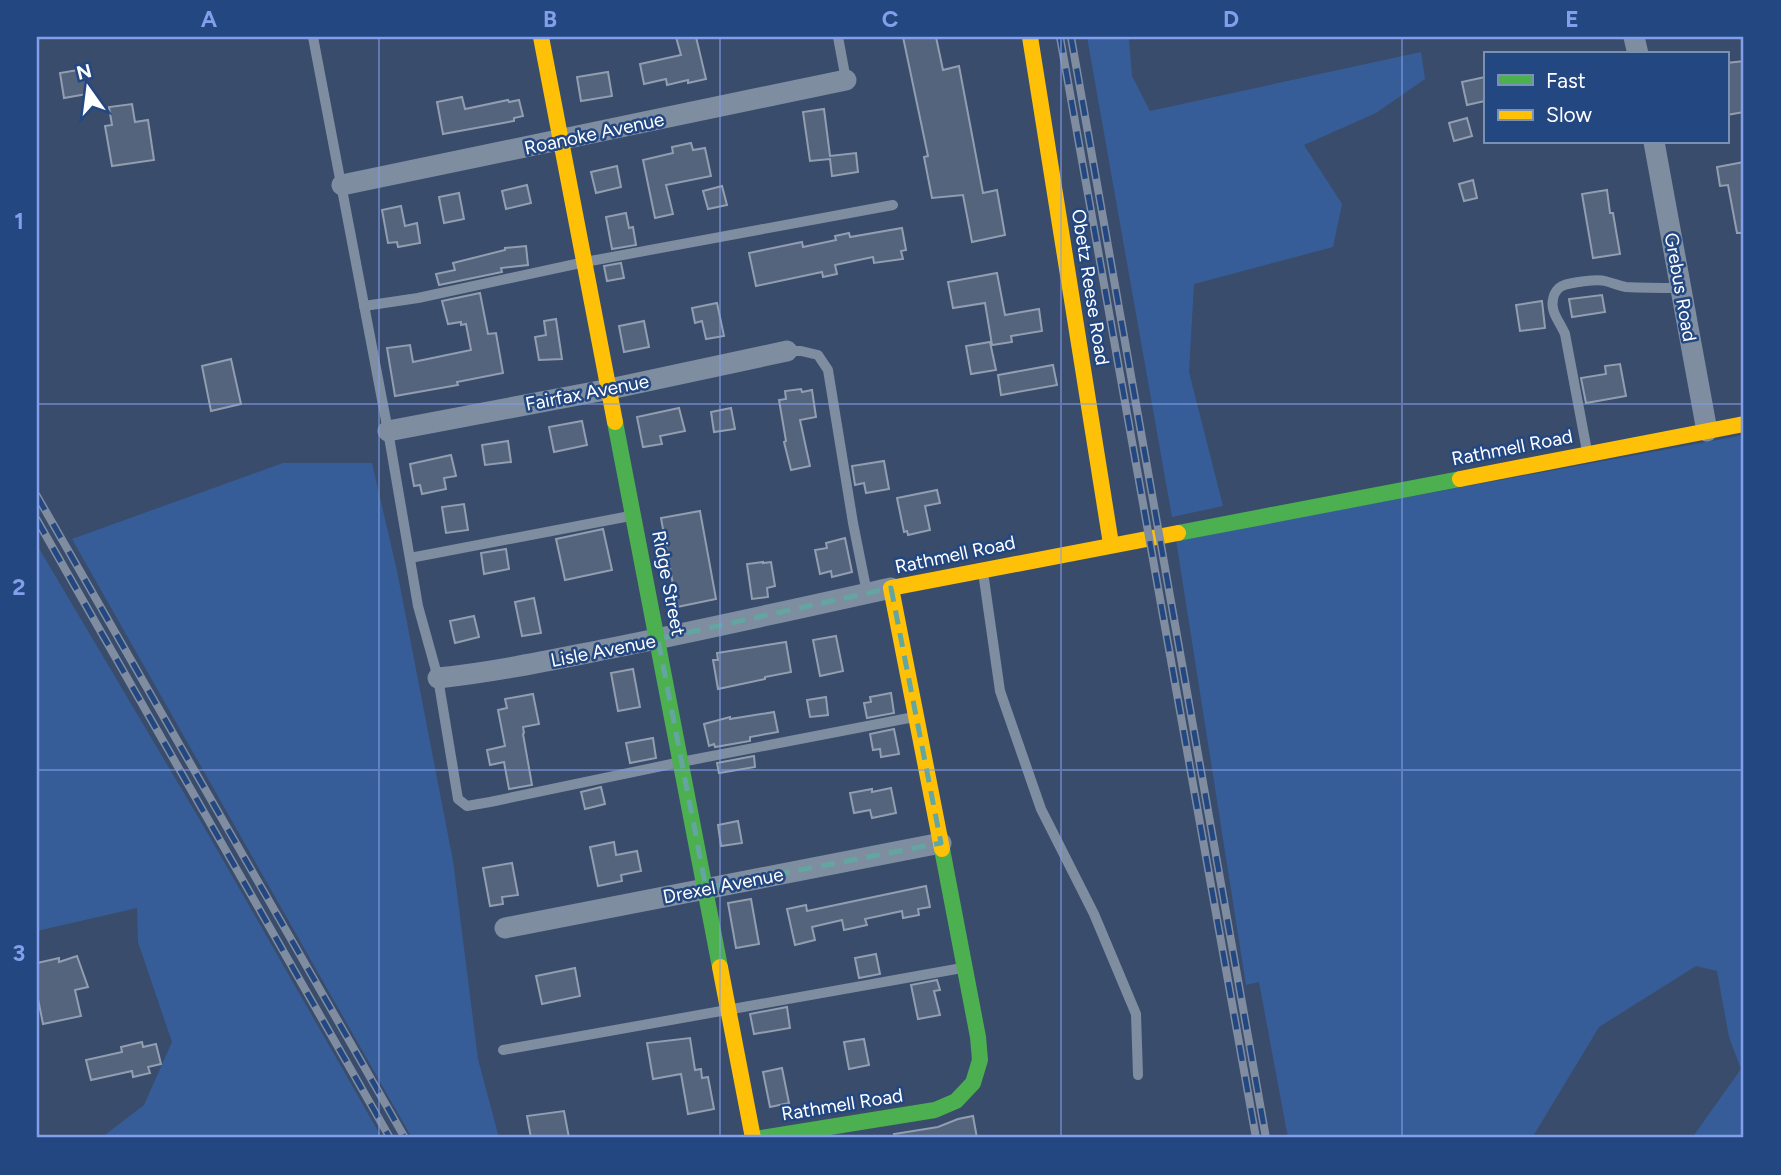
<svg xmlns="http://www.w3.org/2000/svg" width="1781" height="1175" font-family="Figtree,sans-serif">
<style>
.green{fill:#375d98}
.building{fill:#54647d;stroke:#929eb0;stroke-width:2}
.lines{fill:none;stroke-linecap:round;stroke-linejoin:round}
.lane{stroke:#7f8da1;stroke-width:10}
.street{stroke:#7f8da1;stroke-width:21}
.fast{stroke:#4caf50;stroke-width:16}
.slow{stroke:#ffc107;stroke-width:16}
.rail-casing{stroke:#808da1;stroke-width:8}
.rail{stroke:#234781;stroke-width:5;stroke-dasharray:16;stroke-linecap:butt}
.marked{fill:none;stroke:#63a6a1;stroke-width:5;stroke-dasharray:14 9;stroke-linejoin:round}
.grid{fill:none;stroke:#839eea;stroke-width:2;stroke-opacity:0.55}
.labels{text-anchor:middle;stroke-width:5;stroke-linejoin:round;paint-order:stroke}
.street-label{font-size:19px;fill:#fff;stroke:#234781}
.neatline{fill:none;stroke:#839eea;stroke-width:2.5}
.grid-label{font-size:23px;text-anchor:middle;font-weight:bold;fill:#839eea}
</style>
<rect width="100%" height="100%" fill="#394c6b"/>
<g class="green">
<polygon points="1087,37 1131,37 1129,39 1132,76 1150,111 1421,52 1425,79 1376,113 1304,145 1342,204 1333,247 1194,284 1189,372 1223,506 1172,517"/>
<polygon points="1744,435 1744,1138 1692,1138 1741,1069 1729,1037 1717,971 1696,966 1599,1027 1532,1138 1288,1138 1259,982 1246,985 1176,540"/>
<polygon points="283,463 372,463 397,571 453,861 478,1059 499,1138 412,1138 72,539"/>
<polygon points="37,545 204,827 382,1138 101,1138 144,1105 172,1042 138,942 137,908 37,931"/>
</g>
<g class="building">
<polygon points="676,37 696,37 706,79 688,83 688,80 667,85 666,79 644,84 640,64 681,55"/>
<polygon points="903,37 936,37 943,70 959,66 983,193 997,190 1005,235 972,242 963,195 932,198 924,157 928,156"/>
<polygon points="1744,61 1744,112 1727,115 1727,63"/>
<polygon points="84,69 87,94 64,98 60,73"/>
<polygon points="608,72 612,96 581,101 577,77"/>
<polygon points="1485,77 1485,101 1467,105 1462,82"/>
<polygon points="462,97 465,109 508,100 509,102 519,100 523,116 514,118 514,121 443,134 437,102"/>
<polygon points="132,104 135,122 148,120 154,160 112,166 105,126 112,125 109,107"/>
<polygon points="824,109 830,156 856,153 858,172 832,176 830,159 810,161 803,112"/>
<polygon points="1467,118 1472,136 1454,141 1449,123"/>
<polygon points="691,143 693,150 705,148 711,176 666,185 673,214 655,218 643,160 673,153 672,147"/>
<polygon points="1744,162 1744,233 1737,233 1728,185 1720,186 1717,167"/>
<polygon points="617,166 621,187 596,193 591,172"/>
<polygon points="1473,180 1477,198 1464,201 1459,184"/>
<polygon points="527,185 531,203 506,209 502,191"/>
<polygon points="722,186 727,205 708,209 703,191"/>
<polygon points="1607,190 1610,213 1613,213 1620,254 1593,258 1582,194"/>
<polygon points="459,193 464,219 444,223 439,197"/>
<polygon points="401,206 405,226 417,223 420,243 398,247 397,242 388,243 382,210"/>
<polygon points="626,213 629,228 633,227 636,245 612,249 606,217"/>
<polygon points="902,228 906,250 901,251 903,259 874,263 873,257 835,265 837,274 823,277 822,272 756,286 749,253 802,242 803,247 836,240 835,236 849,233 850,237"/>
<polygon points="526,246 528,265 501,268 502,272 439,285 436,274 455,270 453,263 505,250 505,248"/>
<polygon points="621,263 624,278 607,281 604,266"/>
<polygon points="997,273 1005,315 1039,309 1042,331 1011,336 1012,342 992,345 985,303 953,308 948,282"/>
<polygon points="480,293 488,334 496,333 503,373 457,382 458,385 395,396 387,348 410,345 413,362 471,350 466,324 461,325 461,322 448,324 442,301"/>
<polygon points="1602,295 1605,312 1572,317 1569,299"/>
<polygon points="1542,301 1545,328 1520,331 1516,305"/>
<polygon points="717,303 724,336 706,339 702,321 695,323 692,308"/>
<polygon points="556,319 562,359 539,360 535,337 546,335 544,321"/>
<polygon points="644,321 649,347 624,352 619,326"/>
<polygon points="990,342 996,370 971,374 966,346"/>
<polygon points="231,359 241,404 211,411 202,366"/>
<polygon points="1620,364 1626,396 1586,403 1581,378 1606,374 1605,366"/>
<polygon points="1053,365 1057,385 1001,395 998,375"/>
<polygon points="801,389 802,392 812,390 816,417 800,420 810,466 791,470 784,442 786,441 779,400 786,399 785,391"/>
<polygon points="679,408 685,431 660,436 662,444 643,447 637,417"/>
<polygon points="731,408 735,429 714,432 711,412"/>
<polygon points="582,421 587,445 554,452 549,427"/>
<polygon points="508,441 511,462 485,465 482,445"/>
<polygon points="451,455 456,476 444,478 446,489 422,494 420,485 414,486 410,464"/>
<polygon points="884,461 889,489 866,493 864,483 855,485 852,466"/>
<polygon points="937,490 940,503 925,506 930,530 908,535 907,531 904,532 897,498"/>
<polygon points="464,504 468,530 446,533 442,507"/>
<polygon points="700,511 716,599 677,607 661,518"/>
<polygon points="603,529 612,570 565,580 556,539"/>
<polygon points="845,538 852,572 832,577 831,571 820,574 815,550 827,548 826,543"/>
<polygon points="506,549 509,569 484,574 481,553"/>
<polygon points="763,562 763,563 771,562 775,586 767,588 768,597 752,599 747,564"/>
<polygon points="534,598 541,633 522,636 515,602"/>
<polygon points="474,616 479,637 455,643 450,621"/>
<polygon points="836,636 843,671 820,676 813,640"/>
<polygon points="786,642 791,672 765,677 765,679 718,689 713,660 718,660 717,653"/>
<polygon points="633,669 640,707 618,711 611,673"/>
<polygon points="891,693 894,713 867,718 864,703 871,702 870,697"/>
<polygon points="533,694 539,724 523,727 524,733 523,734 532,785 509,789 504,762 490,765 487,750 505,746 498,710 507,708 505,699"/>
<polygon points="826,697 828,715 810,717 807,700"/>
<polygon points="774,712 778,732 750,737 750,741 715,747 714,744 709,746 704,724 730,717 730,719"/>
<polygon points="894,729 899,754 881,757 880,749 873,750 870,734"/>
<polygon points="653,738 656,758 630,763 626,743"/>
<polygon points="754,756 755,767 719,773 717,763"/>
<polygon points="601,787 605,804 585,809 581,792"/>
<polygon points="891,788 896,813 872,818 870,810 854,813 850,793 872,789 872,792"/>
<polygon points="738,821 742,843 721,846 718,825"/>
<polygon points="614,842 616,855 637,851 641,871 621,875 622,881 598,886 590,847"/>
<polygon points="512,863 518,895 502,897 503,904 490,906 483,868"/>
<polygon points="926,886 930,907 918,909 919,915 903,918 902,911 865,919 867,925 844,930 842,920 812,927 815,940 795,945 787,909 806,905 807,911"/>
<polygon points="751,899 759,944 736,948 728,903"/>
<polygon points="876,954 880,974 859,978 855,958"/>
<polygon points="77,956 88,987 75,990 81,1016 43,1024 37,994 37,963 59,958 59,962"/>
<polygon points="575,968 580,996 542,1004 536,976"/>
<polygon points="937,980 940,990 934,991 940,1015 918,1019 911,985"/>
<polygon points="787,1007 790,1028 754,1034 750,1014"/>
<polygon points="690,1038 695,1070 701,1069 702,1078 708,1077 714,1109 688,1114 681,1074 653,1079 647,1043"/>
<polygon points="864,1039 869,1065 849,1069 844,1042"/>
<polygon points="142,1042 143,1047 156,1044 161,1064 148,1067 150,1073 133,1077 132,1071 91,1080 86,1060 122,1052 121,1047"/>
<polygon points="782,1068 789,1103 770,1107 763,1072"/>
<polygon points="564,1111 569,1138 531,1138 527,1116"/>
<polygon points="973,1116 977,1138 895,1138 894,1134 938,1127 958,1119"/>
</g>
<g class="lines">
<g class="lane">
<polyline points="313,37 388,431 418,606 438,678 458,799 467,806 490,802 681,762 914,717"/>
<polyline points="838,37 846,80"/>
<polyline points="364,306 418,298 585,262 893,205"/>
<polyline points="787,351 801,351 818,355 828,370 853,523 867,593"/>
<path d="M1587,451L1565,334C1560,322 1550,312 1553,299C1554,293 1558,288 1562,286C1571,282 1597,279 1605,281C1613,283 1619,286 1626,287C1645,288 1663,288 1681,288"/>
<polyline points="410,558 630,516"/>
<polyline points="983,572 1000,691 1041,809 1094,914 1136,1014 1138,1075"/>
<polyline points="503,1050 962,968"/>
</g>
<g class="street">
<polyline points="1634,37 1638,54"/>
<polyline points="1654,142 1707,431"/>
<polyline points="342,185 846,80"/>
<polyline points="388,431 610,389 787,351"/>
<path d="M438,678C495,672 551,660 607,649C702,630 796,609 891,588"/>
<polyline points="505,928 941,843"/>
</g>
<g class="fast">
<polyline points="615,422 720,967"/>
<polyline points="1178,533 1460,479"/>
<polyline points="761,1138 935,1110 956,1101 973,1083 980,1060 978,1037 942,849"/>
</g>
<g class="slow">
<polyline points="541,37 615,422"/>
<polyline points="1030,37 1111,544"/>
<polyline points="1460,479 1744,424"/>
<polyline points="942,849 891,588 1178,533"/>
<polyline points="720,967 753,1138"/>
</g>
<g class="rail-casing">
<g id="rail">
<polyline points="1060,37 1256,1138"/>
<polyline points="1071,37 1266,1138"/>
<polyline points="37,496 405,1138"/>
<polyline points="37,520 390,1138"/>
</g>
</g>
<use href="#rail" class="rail"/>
</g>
<path class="marked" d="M891,588L941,843L706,888L658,639Z"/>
<path class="grid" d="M379,37V1138M720,37V1138M1061,37V1138M1402,37V1138M37,404H1744M37,770H1744"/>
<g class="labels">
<g class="street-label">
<text transform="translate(594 133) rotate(-12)" y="7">Roanoke Avenue</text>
<text transform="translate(1091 287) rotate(81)" y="7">Obetz Reese Road</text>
<text transform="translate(1681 287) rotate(80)" y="7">Grebus Road</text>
<text transform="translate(587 392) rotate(-11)" y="7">Fairfax Avenue</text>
<text transform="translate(1512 447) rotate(-11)" y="7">Rathmell Road</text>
<text transform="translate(955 554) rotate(-12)" y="7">Rathmell Road</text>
<text transform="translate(669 583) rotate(79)" y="7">Ridge Street</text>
<text transform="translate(603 650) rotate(-11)" y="7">Lisle Avenue</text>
<text transform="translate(723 885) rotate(-11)" y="7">Drexel Avenue</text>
<text transform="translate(842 1104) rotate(-9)" y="7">Rathmell Road</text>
</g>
</g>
<rect width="1781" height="1175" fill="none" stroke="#234781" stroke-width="77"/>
<rect x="1484" y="52" width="245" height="91" fill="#234781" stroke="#7b91b3" stroke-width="2"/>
<rect x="1498" y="75" width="35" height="10" fill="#4caf50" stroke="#7b91b3" stroke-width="2"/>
<text x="1546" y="88" font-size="21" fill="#ffffff">Fast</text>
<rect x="1498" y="110" width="35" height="10" fill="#ffc107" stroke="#7b91b3" stroke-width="2"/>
<text x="1546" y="122" font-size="21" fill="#ffffff">Slow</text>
<g transform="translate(88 88) rotate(346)" stroke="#234781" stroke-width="5" paint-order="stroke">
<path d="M0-5L12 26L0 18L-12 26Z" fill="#ffffff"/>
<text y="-10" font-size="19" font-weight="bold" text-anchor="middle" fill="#ffffff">N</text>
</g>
<rect x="38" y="38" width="1704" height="1098" class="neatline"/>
<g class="grid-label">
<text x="209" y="27">A</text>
<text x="550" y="27">B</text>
<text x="890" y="27">C</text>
<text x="1231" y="27">D</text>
<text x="1572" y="27">E</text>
<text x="19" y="229">1</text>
<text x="19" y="595">2</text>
<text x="19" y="961">3</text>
</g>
</svg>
